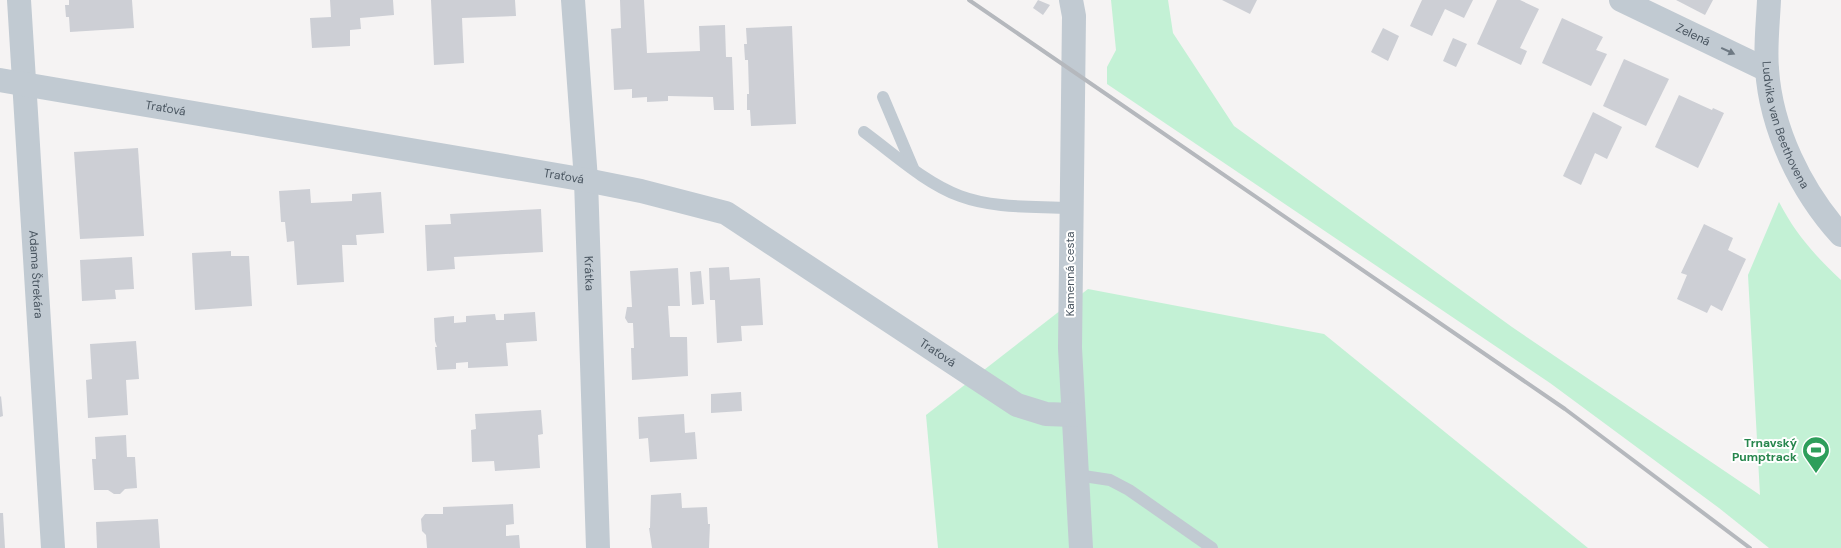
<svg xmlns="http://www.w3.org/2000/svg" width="1841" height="548" font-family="'DM Sans',sans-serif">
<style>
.green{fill:#c3f1d5}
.building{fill:#cdcfd5}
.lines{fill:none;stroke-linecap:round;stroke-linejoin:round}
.service{stroke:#c1cad2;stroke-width:12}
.minor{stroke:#c1cad2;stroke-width:24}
.rail{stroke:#b5b8bd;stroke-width:4}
.oneway{fill:#6e7983}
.labels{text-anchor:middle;stroke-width:4;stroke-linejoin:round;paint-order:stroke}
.street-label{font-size:12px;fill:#4a5661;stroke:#fff}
.leisure-label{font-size:12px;font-weight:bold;fill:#27864d;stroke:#fff;text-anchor:end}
</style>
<rect width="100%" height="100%" fill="#f5f3f3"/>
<g class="green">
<path d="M1111,0H1168L1173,33L1234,126L1512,327L1760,495L1748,275L1779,202C1795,233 1815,256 1841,280V548H1769L1719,508L1550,383L1107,84V67L1116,50Z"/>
<polygon points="1088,289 1324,334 1588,548 938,548 926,415"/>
</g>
<g class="building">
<polygon points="69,0 132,0 134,28 70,32 69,17 66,17 65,5 69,5"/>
<polygon points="330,0 393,0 394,15 360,18 361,29 350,30 350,46 312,48 310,18 331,17"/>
<polygon points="431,0 515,0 516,16 462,18 464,63 434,65"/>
<polygon points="620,0 644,0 647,53 700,51 699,26 725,25 726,57 732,57 734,110 714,110 713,97 668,96 668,101 647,102 647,97 632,98 632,89 614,90 611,29 621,28"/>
<polygon points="1038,0 1050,5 1043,15 1033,8"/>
<polygon points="1222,0 1257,0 1250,14"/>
<polygon points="1422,0 1473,0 1464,18 1445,9 1432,36 1410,26"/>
<polygon points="1497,0 1520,0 1539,9 1520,48 1527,51 1521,65 1477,44"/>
<polygon points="1676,0 1713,0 1705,15"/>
<polygon points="1562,18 1603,37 1596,50 1607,54 1591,86 1542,63"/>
<polygon points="792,26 796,124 751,126 750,110 747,110 747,94 749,94 748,60 745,60 744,44 747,44 746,28"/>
<polygon points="1383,28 1399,36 1388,61 1371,52"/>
<polygon points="1453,38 1467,44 1456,67 1443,61"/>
<polygon points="1624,59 1669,79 1646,126 1603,106"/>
<polygon points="1679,95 1712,110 1713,108 1724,113 1698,168 1655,147"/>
<polygon points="1593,112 1622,127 1607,159 1595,153 1581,185 1563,176"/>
<polygon points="138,148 144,236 80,239 74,152"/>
<polygon points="310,189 311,203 352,201 352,194 381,192 384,233 356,235 357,245 342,245 344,282 297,285 294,241 287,242 285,222 281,222 279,191"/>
<polygon points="541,209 543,252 454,257 455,269 427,271 425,225 451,224 450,214"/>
<polygon points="1704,224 1733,238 1728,250 1746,259 1722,311 1711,305 1707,313 1677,299 1687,275 1681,273"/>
<polygon points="231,251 231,256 249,256 252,306 195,310 192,253"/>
<polygon points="132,257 134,289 115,290 116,299 82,301 80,260"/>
<polygon points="729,267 730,280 760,278 763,325 741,326 742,341 717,343 715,300 710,300 709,268"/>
<polygon points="678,268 680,306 668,306 670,337 687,337 688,376 632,380 631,348 634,348 633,323 628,323 625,318 627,307 632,307 630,271"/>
<polygon points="701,271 704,304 692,305 690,272"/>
<polygon points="535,312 537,341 506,343 508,366 468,368 468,362 456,363 456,369 437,370 435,347 437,347 435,341 434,318 454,316 454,323 466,322 466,316 495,314 496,320 504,320 504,314"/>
<polygon points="136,341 139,379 126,380 128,415 88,418 86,380 92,379 90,344"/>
<polygon points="741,392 742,411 711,413 711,394"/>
<polygon points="1,396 3,416 0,417 0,397"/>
<polygon points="541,410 543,434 538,435 540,468 495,471 494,461 472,462 471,430 476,429 475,414"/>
<polygon points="684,414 685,433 695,432 697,459 650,462 648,438 639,439 638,417"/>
<polygon points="126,435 127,457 135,457 137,488 125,489 120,494 114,494 108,490 94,490 92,459 96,459 95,437"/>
<polygon points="681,493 682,508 707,507 708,524 710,524 709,548 652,548 649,528 650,528 651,495"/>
<polygon points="513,504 514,524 506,525 506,536 519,535 520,548 427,548 426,535 422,531 421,519 425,514 443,514 443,507"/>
<polygon points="0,513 3,513 5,548 0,548"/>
<polygon points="158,519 160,548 97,548 96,522"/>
</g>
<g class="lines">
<g class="service">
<polyline points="883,97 913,168"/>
<path d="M864,132C894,154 925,183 960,196C995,209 1034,206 1070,208"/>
<polyline points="1077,475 1110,480 1129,490 1212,548"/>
</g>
<g class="minor">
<path id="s1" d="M19,0L53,548"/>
<path id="s2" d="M573,0L586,180L598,548"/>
<polyline points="1071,0 1074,16 1070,348 1081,548"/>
<path id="s3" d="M1621,0L1767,70"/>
<path id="s4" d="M1769,0C1768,23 1765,47 1767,69C1771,129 1801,191 1841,235"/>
<path id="s5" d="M0,80L586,180L641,191L726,213L1017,405L1046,414L1073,415"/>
</g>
<polyline class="rail" points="969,0 1565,409 1750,548"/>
</g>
<defs><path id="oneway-solid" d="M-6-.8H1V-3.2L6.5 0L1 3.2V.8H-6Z" transform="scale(1.25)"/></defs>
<use class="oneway" href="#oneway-solid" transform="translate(1728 51) rotate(25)"/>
<defs>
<g id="stadium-pin" transform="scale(1.4375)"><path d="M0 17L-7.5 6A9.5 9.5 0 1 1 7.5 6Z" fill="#2e9e5b" stroke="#fff"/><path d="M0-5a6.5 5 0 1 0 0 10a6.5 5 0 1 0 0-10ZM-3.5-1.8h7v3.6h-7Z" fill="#fff"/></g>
</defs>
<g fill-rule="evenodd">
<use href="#stadium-pin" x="1816" y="450"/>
</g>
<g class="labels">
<g class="street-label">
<text dy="4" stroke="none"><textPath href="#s3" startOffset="80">Zelená</textPath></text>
<text dy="4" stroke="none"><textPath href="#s5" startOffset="168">Traťová</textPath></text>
<text dy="4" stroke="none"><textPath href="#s4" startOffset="128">Ludvika van Beethovena</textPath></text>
<text dy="4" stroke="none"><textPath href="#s5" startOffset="572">Traťová</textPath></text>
<text dy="4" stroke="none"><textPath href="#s1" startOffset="275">Adama Štrekára</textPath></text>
<text dy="4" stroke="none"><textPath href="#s2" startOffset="274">Krátka</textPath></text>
<text transform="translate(1070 274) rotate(-90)" y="4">Kamenná cesta</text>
<text dy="4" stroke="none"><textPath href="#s5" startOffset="992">Traťová</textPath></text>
</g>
<g class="leisure-label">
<text x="1797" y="447">Trnavský<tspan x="1797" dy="14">Pumptrack</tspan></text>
</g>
</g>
</svg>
